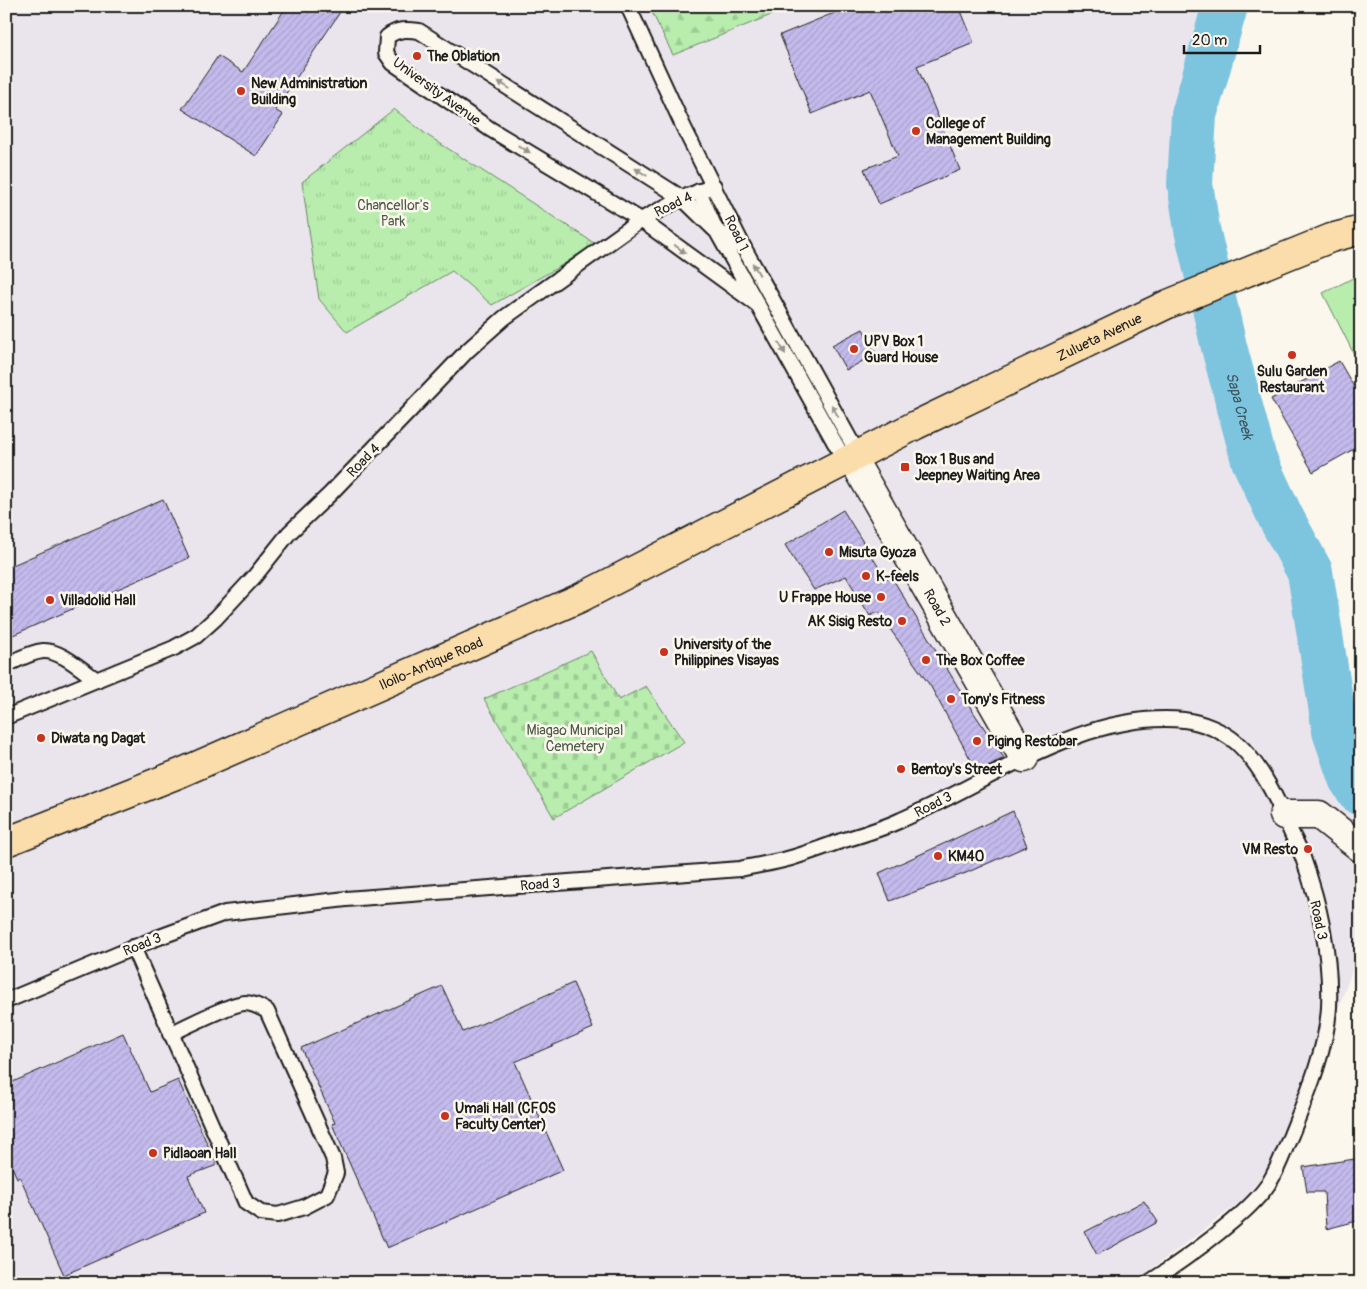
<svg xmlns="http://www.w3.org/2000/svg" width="1367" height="1289" font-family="Pangolin,sans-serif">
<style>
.built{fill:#eae5ec}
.forest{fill:url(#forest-firs);stroke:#6a8465}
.cemetery{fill:url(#cemetery-stones);stroke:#6a8465}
.park{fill:url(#park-tufts);stroke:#6a8465}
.garden{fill:#b8edae;stroke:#6a8465}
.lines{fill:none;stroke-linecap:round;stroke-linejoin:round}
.river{stroke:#7dc4de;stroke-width:46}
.building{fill:url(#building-hatch);stroke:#1c1c1c}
.lane-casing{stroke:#1c1c1c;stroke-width:18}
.street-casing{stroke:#1c1c1c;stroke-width:31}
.primary-casing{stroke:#1c1c1c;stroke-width:31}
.lane{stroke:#fbf7ec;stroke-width:14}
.street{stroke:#fbf7ec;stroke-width:28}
.primary{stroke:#fbddab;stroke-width:28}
.oneway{fill:#97948e}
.poi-dot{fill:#c8321e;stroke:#fbf7ec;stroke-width:2}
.labels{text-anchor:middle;stroke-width:5;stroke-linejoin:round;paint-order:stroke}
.poi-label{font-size:14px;font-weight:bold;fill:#1c1c1c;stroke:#fbf7ec;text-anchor:start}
.street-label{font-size:14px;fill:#1c1c1c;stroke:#fbf7ec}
.park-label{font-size:14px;fill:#4b5b48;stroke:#fbf7ec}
.water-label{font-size:15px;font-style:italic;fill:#3e5760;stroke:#fbf7ec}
</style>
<defs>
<pattern id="forest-firs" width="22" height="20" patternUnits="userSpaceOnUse" patternTransform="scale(1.25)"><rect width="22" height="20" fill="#b8edae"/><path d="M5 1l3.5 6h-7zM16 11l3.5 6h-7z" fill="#9ecb95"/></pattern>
<pattern id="cemetery-stones" width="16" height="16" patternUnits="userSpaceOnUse" patternTransform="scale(1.25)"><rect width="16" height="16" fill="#b8edae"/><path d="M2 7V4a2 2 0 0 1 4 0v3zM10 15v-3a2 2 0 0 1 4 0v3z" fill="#9ecb95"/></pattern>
<pattern id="park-tufts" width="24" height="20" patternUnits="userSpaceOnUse" patternTransform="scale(1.25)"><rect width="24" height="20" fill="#b8edae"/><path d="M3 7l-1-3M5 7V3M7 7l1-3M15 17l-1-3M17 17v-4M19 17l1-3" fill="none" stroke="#9ecb95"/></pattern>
<pattern id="building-hatch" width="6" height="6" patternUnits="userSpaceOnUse" patternTransform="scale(1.25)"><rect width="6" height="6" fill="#c4bbed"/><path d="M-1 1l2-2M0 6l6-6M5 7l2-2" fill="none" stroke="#a8a0cb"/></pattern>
</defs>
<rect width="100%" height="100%" fill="#fbf7ec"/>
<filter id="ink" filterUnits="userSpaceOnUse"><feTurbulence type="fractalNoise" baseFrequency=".02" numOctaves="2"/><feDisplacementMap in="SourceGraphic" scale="10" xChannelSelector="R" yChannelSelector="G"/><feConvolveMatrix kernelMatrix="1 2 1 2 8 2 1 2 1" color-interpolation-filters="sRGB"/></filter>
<g filter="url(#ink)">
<polygon class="built" points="6,6 1225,6 1194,115 1190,184 1197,229 1224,347 1254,460 1281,518 1310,572 1335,731 1351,778 1361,793 1361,946 1314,1076 1275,1161 1243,1200 1136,1281 1128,1283 6,1283"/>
<polygon class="forest" points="649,6 793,6 673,55"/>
<polygon class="cemetery" points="591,651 619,700 646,686 684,742 554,818 484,699"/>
<polygon class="park" points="394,109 427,135 597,245 492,305 452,271 347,332 319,299 302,182"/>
<polygon class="garden" points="1361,274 1361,368 1323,293"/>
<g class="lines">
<path class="river" id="s1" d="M1225,6L1194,115L1190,184L1197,229L1224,347L1254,460L1281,518L1310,572L1335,731L1351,778L1361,793"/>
</g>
<g class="building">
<polygon points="287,6 344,6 275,110 283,115 256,156 182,109 218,56 243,72"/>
<polygon points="851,6 959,6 974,43 917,66 960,170 879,204 864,169 898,156 870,90 812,114 780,35"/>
<polygon points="863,329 876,354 846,370 832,345"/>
<polygon points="1339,361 1361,399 1361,445 1313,472 1271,399"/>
<polygon points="163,499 189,558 6,638 6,568"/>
<polygon points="843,510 886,579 891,576 972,710 1004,758 977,771 931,687 878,612 870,616 846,576 814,590 798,566 785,545"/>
<polygon points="1013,811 1027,846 966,873 890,901 879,873 952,840"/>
<polygon points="573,983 593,1028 515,1062 563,1170 387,1248 332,1124 335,1123 301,1048 442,986 463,1032"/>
<polygon points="123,1033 150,1092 178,1080 217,1165 188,1176 204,1213 64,1275 20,1177 17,1178 6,1154 6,1085"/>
<polygon points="1361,1158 1361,1220 1326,1229 1324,1192 1307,1192 1303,1167"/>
<polygon points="1144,1201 1158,1222 1097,1255 1085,1232"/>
</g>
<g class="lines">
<g class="lane-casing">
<g id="lane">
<polyline points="628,6 684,128 744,248 858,454"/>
<polyline points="699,191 716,230 845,461"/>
<path d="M744,248L714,229L682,198L419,31C406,29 397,29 387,37L386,53L393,63L490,129L641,220L758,305"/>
<path d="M6,665C17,660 31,652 43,651C61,650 83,671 97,680"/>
<polyline points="6,717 174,648 196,636 216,618 254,577 289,533 330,494 468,350 504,318 641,220 682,198 714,186"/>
<path d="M133,947L246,1203L261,1213L278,1215L304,1207L327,1195L336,1173L333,1158L267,1011C260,1007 253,1003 245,1003C232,1003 185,1027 170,1034"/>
<path d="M6,1001L154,939L225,913L346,899L740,869C757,865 774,863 791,858C808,853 824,847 841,841C861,835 882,829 901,820C990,782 1083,710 1184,720C1202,722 1223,731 1237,743C1262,766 1278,801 1291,832C1295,841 1300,849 1303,858C1320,905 1331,957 1329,1007C1327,1048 1306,1098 1291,1135C1284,1151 1278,1169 1269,1183C1260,1197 1246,1210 1233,1221C1206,1244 1178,1264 1148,1283"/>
</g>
</g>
<g class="street-casing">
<g id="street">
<path id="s2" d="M852,458L1024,758"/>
<polyline points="1284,815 1319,815 1361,848"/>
</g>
</g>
<g class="primary-casing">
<g id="primary">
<path id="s3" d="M6,842L178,774L580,598L916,425L1168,304L1331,238L1361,230"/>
</g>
</g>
<use href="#lane" class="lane"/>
<use href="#street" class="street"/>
<use href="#primary" class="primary"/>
</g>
<defs><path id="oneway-solid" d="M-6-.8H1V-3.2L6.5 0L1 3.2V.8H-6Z" transform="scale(1.25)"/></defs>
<g class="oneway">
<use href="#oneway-solid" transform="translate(504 85) rotate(-148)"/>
<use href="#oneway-solid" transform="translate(524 149) rotate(31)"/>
<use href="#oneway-solid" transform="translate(641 172) rotate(-148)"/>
<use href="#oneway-solid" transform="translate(680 249) rotate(36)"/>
<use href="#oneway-solid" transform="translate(756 269) rotate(-120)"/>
<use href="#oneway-solid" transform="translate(782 348) rotate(61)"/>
<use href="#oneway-solid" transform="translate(835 411) rotate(-119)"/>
</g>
</g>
<g class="poi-dot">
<circle cx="417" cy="56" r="5"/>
<circle cx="241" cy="91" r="5"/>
<circle cx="916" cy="131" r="5"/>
<circle cx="854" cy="349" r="5"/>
<circle cx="1292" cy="355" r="5"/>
<rect x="900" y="462" width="10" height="10" rx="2.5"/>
<circle cx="829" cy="552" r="5"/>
<circle cx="866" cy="576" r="5"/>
<circle cx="881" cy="597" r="5"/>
<circle cx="50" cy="600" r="5"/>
<circle cx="902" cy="621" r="5"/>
<circle cx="664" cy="652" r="5"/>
<circle cx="926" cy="660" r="5"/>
<circle cx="951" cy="699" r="5"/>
<circle cx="41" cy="738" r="5"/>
<circle cx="977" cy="741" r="5"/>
<circle cx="901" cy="769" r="5"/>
<circle cx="1308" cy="849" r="5"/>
<circle cx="938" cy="856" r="5"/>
<circle cx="445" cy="1116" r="5"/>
<circle cx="153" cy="1153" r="5"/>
</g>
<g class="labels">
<g class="poi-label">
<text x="427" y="61">The Oblation</text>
<text x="251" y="88">New Administration<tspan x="251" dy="16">Building</tspan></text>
<text x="926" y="128">College of<tspan x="926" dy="16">Management Building</tspan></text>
<text x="864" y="346">UPV Box 1<tspan x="864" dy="16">Guard House</tspan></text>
<text x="1292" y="376" text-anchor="middle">Sulu Garden<tspan x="1292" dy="16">Restaurant</tspan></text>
<text x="915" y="464">Box 1 Bus and<tspan x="915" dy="16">Jeepney Waiting Area</tspan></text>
<text x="839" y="557">Misuta Gyoza</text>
<text x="876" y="581">K-feels</text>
<text x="871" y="602" text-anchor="end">U Frappe House</text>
<text x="60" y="605">Villadolid Hall</text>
<text x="892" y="626" text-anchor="end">AK Sisig Resto</text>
<text x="674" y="649">University of the<tspan x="674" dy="16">Philippines Visayas</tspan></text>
<text x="936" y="665">The Box Coffee</text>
<text x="961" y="704">Tony's Fitness</text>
<text x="51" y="743">Diwata ng Dagat</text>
<text x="987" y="746">Piging Restobar</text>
<text x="911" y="774">Bentoy's Street</text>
<text x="1298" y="854" text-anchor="end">VM Resto</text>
<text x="948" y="861">KM40</text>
<text x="455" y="1113">Umali Hall (CFOS<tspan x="455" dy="16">Faculty Center)</tspan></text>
<text x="163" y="1158">Pidlaoan Hall</text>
</g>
<g class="street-label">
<text transform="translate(437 91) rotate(36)" y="5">University Avenue</text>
<text transform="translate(673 204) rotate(-26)" y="5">Road 4</text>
<text transform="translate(737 233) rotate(64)" y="5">Road 1</text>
<text dy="5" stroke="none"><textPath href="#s3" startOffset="1205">Zulueta Avenue</textPath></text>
<text transform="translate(363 460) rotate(-46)" y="5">Road 4</text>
<text dy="5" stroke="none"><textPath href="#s2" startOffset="172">Road 2</textPath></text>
<text dy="5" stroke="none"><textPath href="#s3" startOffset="461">Iloilo-Antique Road</textPath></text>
<text transform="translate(933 804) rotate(-27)" y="5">Road 3</text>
<text transform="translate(540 884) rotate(-4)" y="5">Road 3</text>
<text transform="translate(1319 920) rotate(78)" y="5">Road 3</text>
<text transform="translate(142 944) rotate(-22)" y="5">Road 3</text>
</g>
<g class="park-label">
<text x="393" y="210">Chancellor's<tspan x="393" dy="16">Park</tspan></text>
<text x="575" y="735">Miagao Municipal<tspan x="575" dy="16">Cemetery</tspan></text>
</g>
<g class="water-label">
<text dy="5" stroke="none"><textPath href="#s1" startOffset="410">Sapa Creek</textPath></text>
</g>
</g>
<rect width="1367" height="1289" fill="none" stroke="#fbf7ec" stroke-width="25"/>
<rect x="12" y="12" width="1342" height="1264" fill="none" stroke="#1c1c1c" stroke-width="2" filter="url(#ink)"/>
<path d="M1184 45v8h76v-8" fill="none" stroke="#1c1c1c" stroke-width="2.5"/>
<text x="1192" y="45" font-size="15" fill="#1c1c1c" stroke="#fbf7ec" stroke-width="4" paint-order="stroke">20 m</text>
</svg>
